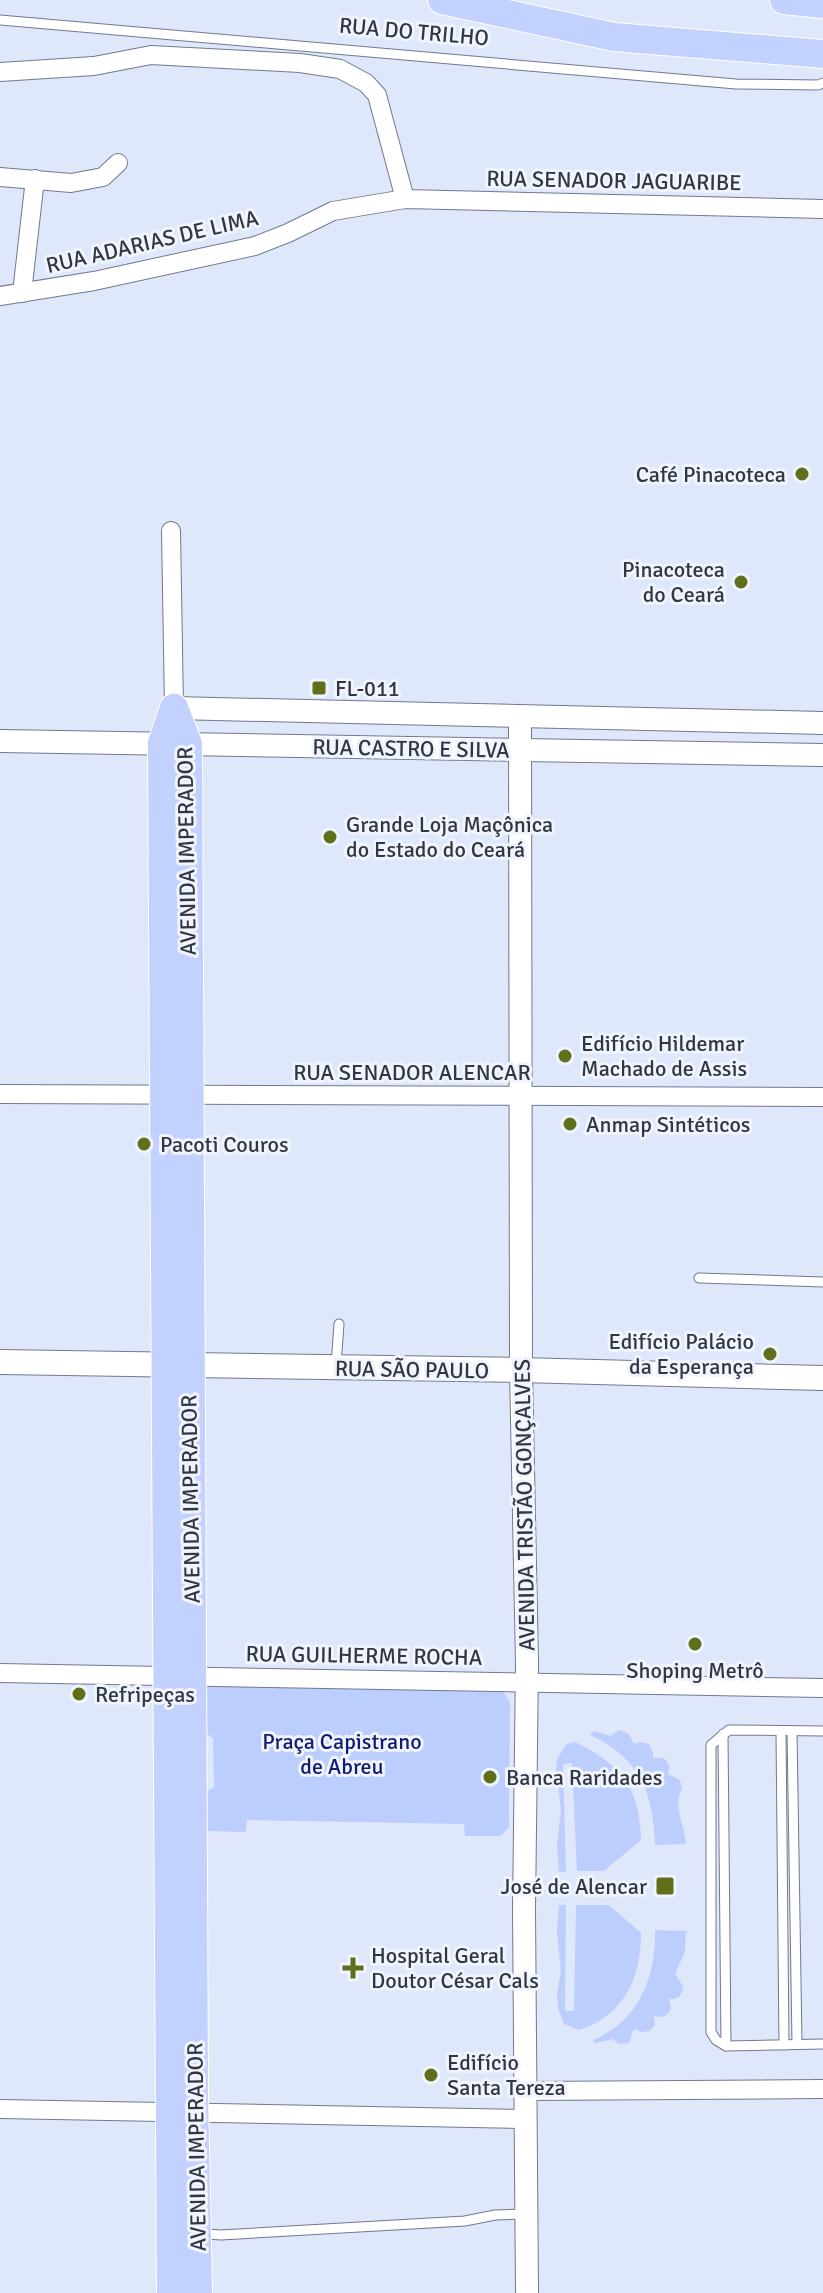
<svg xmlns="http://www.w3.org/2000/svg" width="823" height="2293" font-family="Signika,sans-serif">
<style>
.green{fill:#bccefe}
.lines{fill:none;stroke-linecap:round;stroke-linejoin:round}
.service-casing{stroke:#70798f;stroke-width:11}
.minor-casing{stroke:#70798f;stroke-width:20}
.tertiary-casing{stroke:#70798f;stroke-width:24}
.secondary-casing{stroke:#70798f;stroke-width:26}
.primary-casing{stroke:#fff;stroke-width:30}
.service{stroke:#fff;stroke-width:9}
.minor{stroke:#fff;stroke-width:18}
.tertiary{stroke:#fff;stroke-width:22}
.secondary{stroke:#fff;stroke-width:24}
.primary{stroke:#c2d1fd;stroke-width:28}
.poi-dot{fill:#606f19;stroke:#f0f4fe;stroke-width:3}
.labels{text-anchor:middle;stroke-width:6;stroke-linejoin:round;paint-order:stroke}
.street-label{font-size:22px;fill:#323640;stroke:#f0f4fe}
.poi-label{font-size:22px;fill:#323640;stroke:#f0f4fe;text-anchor:start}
.park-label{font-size:22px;fill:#121b74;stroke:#f0f4fe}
</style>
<rect width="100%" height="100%" fill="#dfe7fb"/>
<g class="green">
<polygon points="208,1685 503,1691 510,1702 509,1827 501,1836 465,1836 464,1824 247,1820 246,1832 207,1831 202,1794 214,1787 213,1738 202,1731 206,1688"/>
<path d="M619,1730L629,1734L634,1744L640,1742L649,1744L653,1752V1758H664L669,1765L668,1774L680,1780L682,1789C672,1806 685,1825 686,1844L655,1845C653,1792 640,1758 590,1735L594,1731L610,1736Z"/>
<path d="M575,1742C621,1764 640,1788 641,1840L604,1871H577L572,1763L563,1764L566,1872H559L557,1846L561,1809L556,1770L557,1759L566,1744Z"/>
<path d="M559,1905H566L565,2011H574L576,1905H609L641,1933C641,1979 624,2015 579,2030L564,2024L558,2008L557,1994L561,1971L557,1932Z"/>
<path d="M655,1930L690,1931L686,1932L685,1952L675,1974L683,1986C683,1996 677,2000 669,1999L671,2008C668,2017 661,2018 654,2016L655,2025L650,2031L641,2032L634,2029L629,2043L619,2044L613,2039L595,2043L593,2040C639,2021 656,1977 655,1930Z"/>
</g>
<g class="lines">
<g class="service-casing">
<g id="service">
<polyline points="0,20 736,84 818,85 823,83"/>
<polyline points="699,1278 823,1282"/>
<polyline points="336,1365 339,1324"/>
<polyline points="781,1731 784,2045"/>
<polyline points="792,1731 797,2044"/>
<polyline points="823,1731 729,1730 711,1745 711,2032 716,2040 726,2046 823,2044"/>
<polyline points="723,1734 726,2046"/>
<polyline points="201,2230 207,2234 221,2235 465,2221 495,2215 527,2214"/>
</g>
</g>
<g class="minor-casing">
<g id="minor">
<polyline points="0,72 94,66 151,55 300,63 340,69 366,83 377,95 405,199"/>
<polyline points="0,177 71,183 103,177 118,163"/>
<polyline points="22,293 35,179"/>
<polyline points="0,296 94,281 255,246 288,233 333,211 405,199 823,209"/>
<polyline points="171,531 174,708"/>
<polyline points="0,1094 823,1097"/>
<polyline points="0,1673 823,1688"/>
<polyline points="526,2091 823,2089"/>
<polyline points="0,2109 526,2119"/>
</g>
</g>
<g class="tertiary-casing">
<g id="tertiary">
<polyline points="174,708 823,723"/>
<polyline points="520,717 521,1370 527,1663 524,1911 527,2293"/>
<polyline points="0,741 823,755"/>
</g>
</g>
<g class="secondary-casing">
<polyline id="secondary" points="0,1362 521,1370 823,1378"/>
</g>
<g class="primary-casing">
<g id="primary">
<polyline points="442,0 614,37 823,54"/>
<polyline points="784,0 823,4"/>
<polyline points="174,708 188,744 194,2094 198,2293"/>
<polyline points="171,2293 162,743 174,708"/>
</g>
</g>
<use href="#service" class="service"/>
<use href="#minor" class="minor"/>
<use href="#tertiary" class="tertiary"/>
<use href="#secondary" class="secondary"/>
<use href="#primary" class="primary"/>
</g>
<g class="poi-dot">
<circle cx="802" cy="474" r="8"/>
<circle cx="741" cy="582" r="8"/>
<rect x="311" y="680" width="16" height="16" rx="4"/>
<circle cx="330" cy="837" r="8"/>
<circle cx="565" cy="1056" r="8"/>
<circle cx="570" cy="1124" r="8"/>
<circle cx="144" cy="1144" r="8"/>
<circle cx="770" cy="1354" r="8"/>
<circle cx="695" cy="1644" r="8"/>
<circle cx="79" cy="1694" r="8"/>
<circle cx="490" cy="1777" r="8"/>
<rect x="655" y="1876" width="20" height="20" rx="4"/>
<path d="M349 1956h8v8h8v8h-8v8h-8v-8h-8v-8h8z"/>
<circle cx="431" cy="2075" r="8"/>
</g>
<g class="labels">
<g class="street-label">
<text transform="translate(414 31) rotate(5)" y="8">RUA DO TRILHO</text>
<text transform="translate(614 180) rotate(1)" y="8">RUA SENADOR JAGUARIBE</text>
<text transform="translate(152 241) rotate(-13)" y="8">RUA ADARIAS DE LIMA</text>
<text transform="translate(411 748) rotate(1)" y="8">RUA CASTRO E SILVA</text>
<text transform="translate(186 851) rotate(-91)" y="8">AVENIDA IMPERADOR</text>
<text x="412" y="1080">RUA SENADOR ALENCAR</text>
<text transform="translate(412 1369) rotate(1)" y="8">RUA SÃO PAULO</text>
<text transform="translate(190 1499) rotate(-91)" y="8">AVENIDA IMPERADOR</text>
<text transform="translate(524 1505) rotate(-91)" y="8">AVENIDA TRISTÃO GONÇALVES</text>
<text transform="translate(364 1655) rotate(1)" y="8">RUA GUILHERME ROCHA</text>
<text transform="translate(196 2147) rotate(-91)" y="8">AVENIDA IMPERADOR</text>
</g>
<g class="poi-label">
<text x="786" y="482" text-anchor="end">Café Pinacoteca</text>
<text x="725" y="577" text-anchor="end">Pinacoteca<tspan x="725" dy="25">do Ceará</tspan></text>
<text x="335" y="696">FL-011</text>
<text x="346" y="832">Grande Loja Maçônica<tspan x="346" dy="25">do Estado do Ceará</tspan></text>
<text x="581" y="1051">Edifício Hildemar<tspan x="581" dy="25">Machado de Assis</tspan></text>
<text x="586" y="1132">Anmap Sintéticos</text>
<text x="160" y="1152">Pacoti Couros</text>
<text x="754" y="1349" text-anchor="end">Edifício Palácio<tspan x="754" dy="25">da Esperança</tspan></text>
<text x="695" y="1678" text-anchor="middle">Shoping Metrô</text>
<text x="95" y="1702">Refripeças</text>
<text x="506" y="1785">Banca Raridades</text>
<text x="647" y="1894" text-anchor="end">José de Alencar</text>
<text x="371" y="1963">Hospital Geral<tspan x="371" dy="25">Doutor César Cals</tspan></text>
<text x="447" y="2070">Edifício<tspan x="447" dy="25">Santa Tereza</tspan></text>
</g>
<g class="park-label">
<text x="342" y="1749">Praça Capistrano<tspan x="342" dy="25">de Abreu</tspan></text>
</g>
</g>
</svg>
